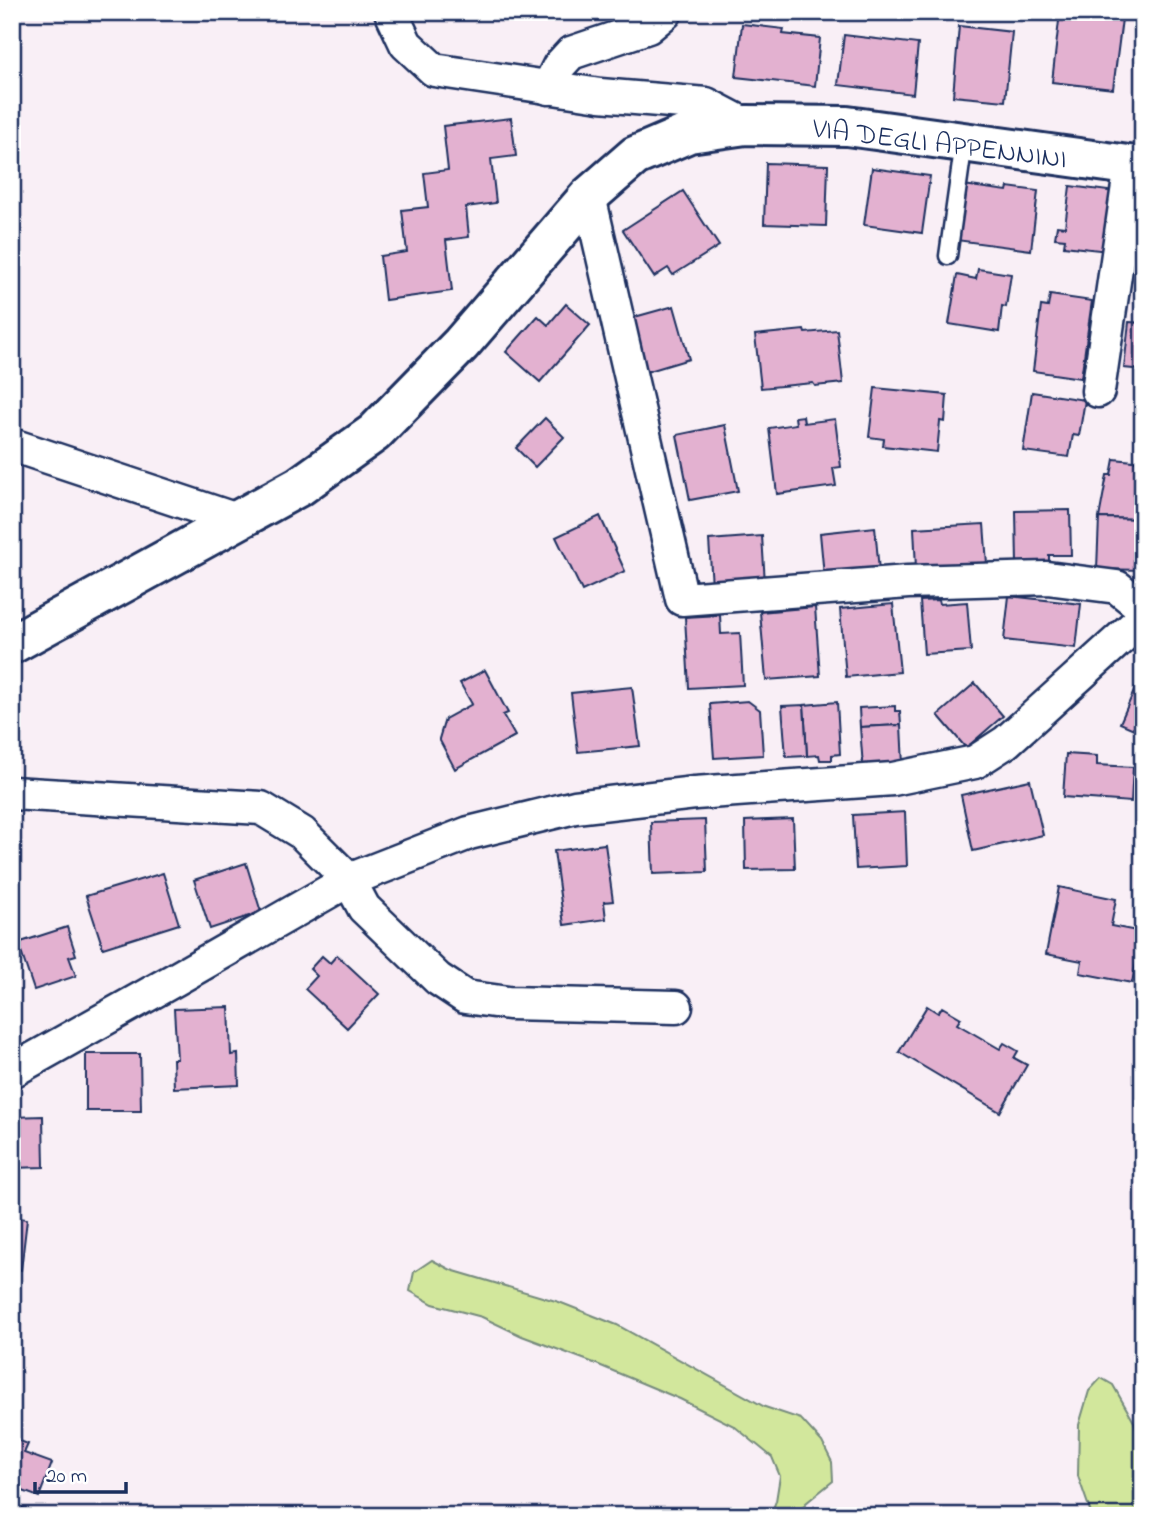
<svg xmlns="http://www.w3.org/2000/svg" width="1155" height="1528" font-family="'Indie Flower',sans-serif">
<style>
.green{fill:#d2e79c;stroke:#768b7d;stroke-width:2}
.building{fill:#e3b1d0;stroke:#1b2f5e;stroke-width:2}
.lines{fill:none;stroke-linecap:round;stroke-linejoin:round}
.lane-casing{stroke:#1b2f5e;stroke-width:21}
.street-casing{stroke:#1b2f5e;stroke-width:37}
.secondary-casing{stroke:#1b2f5e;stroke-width:44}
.lane{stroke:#fff;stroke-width:16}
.street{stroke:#fff;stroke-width:32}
.secondary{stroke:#fff;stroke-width:38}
.labels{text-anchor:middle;stroke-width:7;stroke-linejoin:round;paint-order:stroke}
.street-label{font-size:28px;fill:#1b2f5e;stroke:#fff}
</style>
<rect width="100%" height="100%" fill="#f9eff6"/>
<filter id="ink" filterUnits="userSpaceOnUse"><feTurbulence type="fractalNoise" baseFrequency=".0143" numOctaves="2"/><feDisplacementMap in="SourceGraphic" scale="14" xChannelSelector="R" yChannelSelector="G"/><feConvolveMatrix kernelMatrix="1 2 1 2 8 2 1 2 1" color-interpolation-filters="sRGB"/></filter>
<g filter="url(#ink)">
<g class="green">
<polygon points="432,1260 451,1270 559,1302 617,1325 765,1407 801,1419 822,1442 832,1462 833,1481 806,1503 796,1516 770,1516 776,1501 780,1476 772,1457 734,1426 680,1399 594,1363 522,1336 482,1317 433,1304 410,1291 414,1272"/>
<polygon points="1101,1378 1113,1385 1134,1422 1143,1450 1143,1516 1092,1516 1078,1476 1079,1425 1089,1391"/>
</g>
<g class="building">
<polygon points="1060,12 1122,19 1113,89 1052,82"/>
<polygon points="742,24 784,29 783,34 820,38 815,86 736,77"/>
<polygon points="959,26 1012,32 1005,101 953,96"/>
<polygon points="844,35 918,44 913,94 838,85"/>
<polygon points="511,118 516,156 491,159 496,203 466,207 469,237 446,240 452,291 385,300 380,256 407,252 402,210 428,207 424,173 448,170 443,126"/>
<polygon points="766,163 828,165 826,226 764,224"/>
<polygon points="872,168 930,176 922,233 864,225"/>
<polygon points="963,185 1007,191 1008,187 1038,191 1031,250 956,240"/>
<polygon points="1070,186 1116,192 1108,251 1064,246 1065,239 1055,238 1057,226 1065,227"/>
<polygon points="683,191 719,246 673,275 668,268 654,277 623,230"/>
<polygon points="978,269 1011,274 1006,307 1002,306 999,332 949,324 957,275 976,279"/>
<polygon points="1050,295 1092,301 1081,378 1033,371 1041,306 1048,307"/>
<polygon points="566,304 590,325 540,382 506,352 538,316 548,325"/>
<polygon points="674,306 689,359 646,372 631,318"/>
<polygon points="1129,322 1143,323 1143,370 1124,368"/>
<polygon points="804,330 805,333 837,330 843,383 815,386 813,383 761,388 755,335"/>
<polygon points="875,388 947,395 945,422 940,421 937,452 883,446 884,439 869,437"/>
<polygon points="1032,392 1085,400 1079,436 1073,435 1069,457 1023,451"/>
<polygon points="803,416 804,423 835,419 841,467 833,468 836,486 777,494 769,428 796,424 795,417"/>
<polygon points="545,418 564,437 535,467 516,448"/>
<polygon points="725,425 738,491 690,500 677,435"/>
<polygon points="1114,459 1143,462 1143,519 1099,518 1107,475 1111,475"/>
<polygon points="1070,510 1071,555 1049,555 1049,565 1017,565 1016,511"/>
<polygon points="600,516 625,571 582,591 556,537"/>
<polygon points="1099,518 1143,519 1143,570 1097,569"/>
<polygon points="984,524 987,564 916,568 914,528"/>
<polygon points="875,527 879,571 824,576 820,533"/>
<polygon points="762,536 765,583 712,586 709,540"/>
<polygon points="1009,596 1081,604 1076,648 1004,640"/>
<polygon points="939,600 940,604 967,602 971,651 924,654 920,601"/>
<polygon points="893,604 900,672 846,677 840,609"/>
<polygon points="815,607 820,676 766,680 760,612"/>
<polygon points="720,615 721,634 740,633 743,685 689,688 685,617"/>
<polygon points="485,670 508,713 503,715 515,736 455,769 439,739 445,719 472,704 460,683"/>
<polygon points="1142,673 1143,673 1143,733 1120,723"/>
<polygon points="975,683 1003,716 966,748 938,715"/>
<polygon points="632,687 640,746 578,752 571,693"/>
<polygon points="748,701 760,710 763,755 714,758 710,704"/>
<polygon points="837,702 840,754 832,755 832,760 820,760 819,755 807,756 804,705"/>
<polygon points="804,705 807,756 786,757 782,706"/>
<polygon points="895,706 895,711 900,711 901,725 860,727 859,708"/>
<polygon points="901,725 903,765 863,767 860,727"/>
<polygon points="1066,754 1097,756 1097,765 1133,767 1131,802 1063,797"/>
<polygon points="1030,780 1043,835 973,851 961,795"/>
<polygon points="905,812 907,866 856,869 853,815"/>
<polygon points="793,819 795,869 746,870 745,821"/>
<polygon points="705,820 707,872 653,874 651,822"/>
<polygon points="605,844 613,901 604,902 606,919 564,925 554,851"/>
<polygon points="246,863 261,912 210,929 194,880"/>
<polygon points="163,873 179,924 103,948 86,896"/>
<polygon points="1059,887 1116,899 1111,926 1142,932 1132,983 1080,973 1082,961 1046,954"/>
<polygon points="67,927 76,955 69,957 76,976 34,990 18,943"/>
<polygon points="337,955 379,994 347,1028 305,989 317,976 310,969 322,956 330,963"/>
<polygon points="927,1006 938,1013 942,1007 961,1018 957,1024 1000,1049 1004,1043 1018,1051 1014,1058 1027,1065 1000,1112 899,1052"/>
<polygon points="229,1007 231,1055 238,1054 239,1085 174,1088 173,1059 177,1059 174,1009"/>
<polygon points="86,1054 140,1054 141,1111 86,1111"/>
<polygon points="43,1116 44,1167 12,1168 12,1117"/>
<polygon points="12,1217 27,1219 21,1270 12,1269"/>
<polygon points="12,1438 28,1444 24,1453 52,1463 39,1497 12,1487"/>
<polygon points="12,1504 45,1516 12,1516"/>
</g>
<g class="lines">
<g class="lane-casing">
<polyline id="lane" points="948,256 964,142"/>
</g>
<g class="street-casing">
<g id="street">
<polyline points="391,12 406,44 434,70 600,95 706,104 746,125"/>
<polyline points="548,88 559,66 571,53 648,27 666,12"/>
<polyline points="589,196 682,599 908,582 1047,578 1117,587 1143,608"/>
<polyline points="1098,391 1131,165"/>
<polyline points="12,445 237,520"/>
<polyline points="12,793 261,808 302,833 349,880 469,833 575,807 695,793 893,779 975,762 1006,742 1143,618"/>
<polyline points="12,1071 176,979 349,880 364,908 438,979 465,997 508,1003 676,1007"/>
</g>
</g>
<g class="secondary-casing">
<polyline id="secondary" points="12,644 300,486 374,433 461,344 589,196 635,156 689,133 746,125 847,126 1143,167"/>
</g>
<use href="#lane" class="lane"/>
<use href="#street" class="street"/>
<use href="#secondary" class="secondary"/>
</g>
</g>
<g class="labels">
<g class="street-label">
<text transform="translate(940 142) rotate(7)" y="10">VIA DEGLI APPENNINI</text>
</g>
</g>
<rect width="1155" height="1528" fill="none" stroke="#fff" stroke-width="42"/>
<rect x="21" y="21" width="1113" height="1486" fill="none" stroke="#1b2f5e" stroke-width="2.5" filter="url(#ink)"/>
<path d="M35 1482v10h91v-10" fill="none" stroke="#1b2f5e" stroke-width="3.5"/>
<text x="46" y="1482" font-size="21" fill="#1b2f5e" stroke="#ffffff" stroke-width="5" paint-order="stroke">20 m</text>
</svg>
